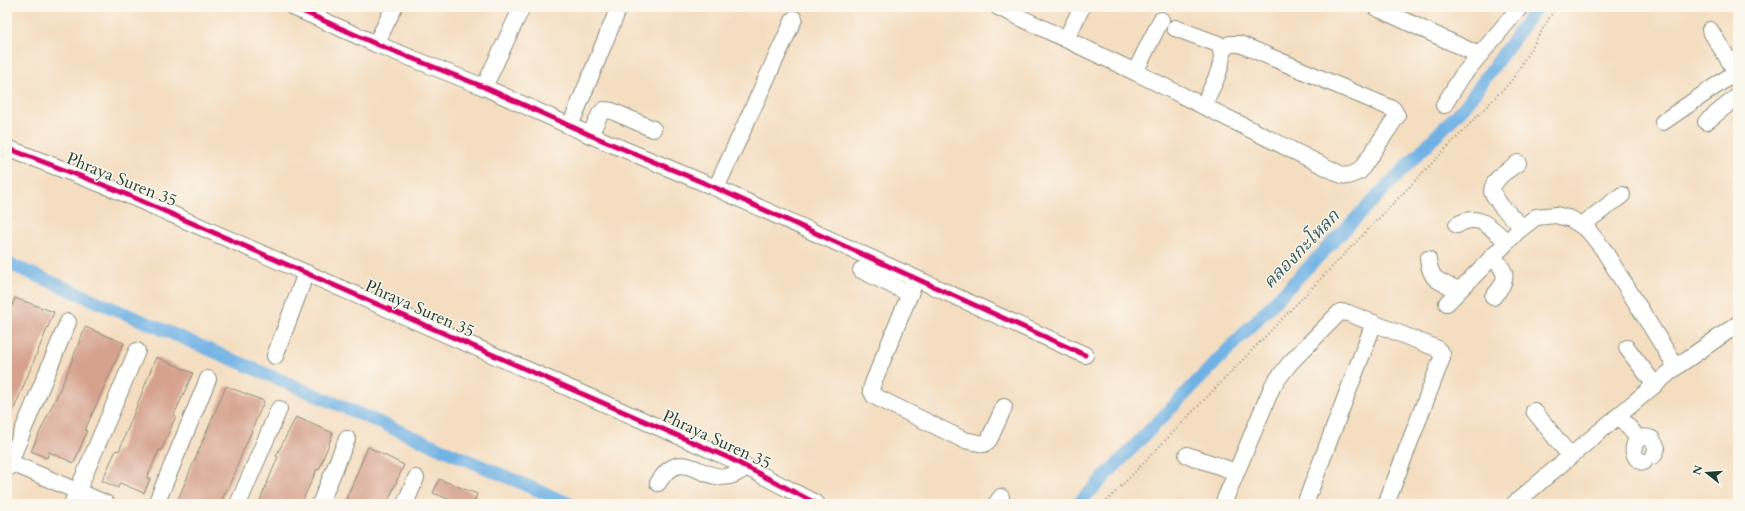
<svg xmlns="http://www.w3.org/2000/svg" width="1745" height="511" font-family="Cardo,'Noto Serif Thai',serif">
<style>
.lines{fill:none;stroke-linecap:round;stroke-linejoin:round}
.canal{stroke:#71b2e5;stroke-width:13}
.building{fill:#d6a28e}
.minor-casing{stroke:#8a8d7a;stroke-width:18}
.path{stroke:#8a8d7a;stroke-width:2;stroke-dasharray:1 3;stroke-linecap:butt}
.minor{stroke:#fff;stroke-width:16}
.cycleway-casing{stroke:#fbf7ec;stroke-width:8}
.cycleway{stroke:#d6006c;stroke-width:5}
.labels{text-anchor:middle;stroke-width:3;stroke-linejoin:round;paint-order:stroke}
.street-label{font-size:17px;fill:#1f3d34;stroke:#fbf7ec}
.water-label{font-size:18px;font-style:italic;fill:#345a60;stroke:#fbf7ec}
</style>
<rect width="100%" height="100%" fill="#fbf7ec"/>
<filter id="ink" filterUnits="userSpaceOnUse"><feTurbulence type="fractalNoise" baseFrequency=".025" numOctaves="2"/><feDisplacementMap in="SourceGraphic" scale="8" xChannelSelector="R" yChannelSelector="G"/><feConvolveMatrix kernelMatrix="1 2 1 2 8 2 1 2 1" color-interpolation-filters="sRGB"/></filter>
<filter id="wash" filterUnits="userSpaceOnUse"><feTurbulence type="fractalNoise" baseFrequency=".012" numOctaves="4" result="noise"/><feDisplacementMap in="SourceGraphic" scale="16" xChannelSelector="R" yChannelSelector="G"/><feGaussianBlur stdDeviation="0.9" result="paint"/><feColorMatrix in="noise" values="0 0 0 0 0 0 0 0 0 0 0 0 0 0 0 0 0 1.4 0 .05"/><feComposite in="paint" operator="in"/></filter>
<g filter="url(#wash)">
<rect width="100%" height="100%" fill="#f4ddc0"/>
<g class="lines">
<g class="canal">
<polyline points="7,263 570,504"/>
<polyline points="1078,504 1465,106 1537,7"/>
</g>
</g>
<g id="blocks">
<g class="building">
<polygon points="15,298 54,312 7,426 7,318"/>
<polygon points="85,327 124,343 85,430 87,431 74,463 49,452 47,458 31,451 66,376"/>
<polygon points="156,357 193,373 174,415 176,416 161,451 159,450 147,478 150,479 144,493 120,483 118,488 102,481 116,450 119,451"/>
<polygon points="226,386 264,401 237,466 238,466 220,504 176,504"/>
<polygon points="296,417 333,433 319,470 317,469 301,504 270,504 260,500 278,457 276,456"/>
<polygon points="368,447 404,465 395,485 387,504 344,504"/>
<polygon points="439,479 477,494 473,504 461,504 433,493"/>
</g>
</g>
</g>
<g filter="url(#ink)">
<use href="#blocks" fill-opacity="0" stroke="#8a8d7a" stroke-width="1"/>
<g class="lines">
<g class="minor-casing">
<g id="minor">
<polyline points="293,7 376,44 484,87 590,135 716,188 1085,355"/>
<polyline points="998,7 1135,72 1161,20"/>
<polyline points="1375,7 1479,55"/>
<path d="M1175,28L1218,44C1230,59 1210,90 1203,106"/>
<polyline points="1710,30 1738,75"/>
<polyline points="1066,39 1082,7"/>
<polyline points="376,44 394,7"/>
<polyline points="1135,72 1342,175 1348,176 1360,171 1397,116 1393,109 1240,44 1230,44 1222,50"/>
<polyline points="484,87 522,7"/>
<polyline points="1444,105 1462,76 1520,7"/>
<polyline points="1663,122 1736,72"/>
<polyline points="1706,122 1738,96"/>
<polyline points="570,126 619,7"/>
<polyline points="590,135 600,114 604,110 612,111 653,129"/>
<polyline points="7,148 114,189 729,458 817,504"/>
<path d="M1518,163C1508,170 1492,179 1492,192L1501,206L1522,227"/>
<polyline points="716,188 794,19"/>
<path d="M1457,225C1479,212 1490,227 1506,241"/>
<polyline points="1582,225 1622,195"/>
<path d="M1492,256C1507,272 1510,279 1493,297"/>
<path d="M1428,259C1431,282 1439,281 1459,290"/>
<polyline points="861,270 910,294"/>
<polyline points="916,279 873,383 871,390 874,396 964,440 984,444 989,440 1004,407"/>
<polyline points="1447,303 1518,231 1536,217 1556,215 1571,219 1588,230 1603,249 1676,367"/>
<polyline points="1627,348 1655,385"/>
<polyline points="275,356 306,273"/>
<polyline points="1534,411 1570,456"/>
<polyline points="1619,416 1638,438"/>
<polyline points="1187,455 1236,472"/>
<polyline points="7,461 107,504"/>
<path d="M1644,462C1627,459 1632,430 1652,439L1657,448L1654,455"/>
<polyline points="7,469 68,322"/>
<path d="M658,483C661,479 665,472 670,469C693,453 714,495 746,467"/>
<polyline points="72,504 137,351"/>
<polyline points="156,504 208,379"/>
<polyline points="238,504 279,409"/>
<polyline points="320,504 347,439"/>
<polyline points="405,504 416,478"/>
<polyline points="996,504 1001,497"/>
<polyline points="1223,504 1273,385 1290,363 1340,312 1348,313 1436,348 1442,354 1442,358 1386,504"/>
<polyline points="1305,504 1374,323"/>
<polyline points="1514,504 1676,367 1738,324"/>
</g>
</g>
<polyline class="path" points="1104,504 1512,80 1556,7"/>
<use href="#minor" class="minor"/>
<g class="cycleway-casing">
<g id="cycleway">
<polyline points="293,7 376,44 484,87 590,135 716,188 1085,355"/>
<polyline points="7,148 114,189 729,458 817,504"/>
</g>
</g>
<use href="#cycleway" class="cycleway"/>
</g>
</g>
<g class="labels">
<g class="street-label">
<text transform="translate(122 179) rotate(22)" y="6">Phraya Suren 35</text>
<text transform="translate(420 308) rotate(24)" y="6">Phraya Suren 35</text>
<text transform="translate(717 439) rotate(25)" y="6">Phraya Suren 35</text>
</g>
<g class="water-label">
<text transform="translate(1301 249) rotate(-46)" y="6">คลองกะโหลก</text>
</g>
</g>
<rect width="1745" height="511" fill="none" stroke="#fbf7ec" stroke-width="24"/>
<g transform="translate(1707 473) rotate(287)" stroke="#fbf7ec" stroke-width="3" paint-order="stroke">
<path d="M0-3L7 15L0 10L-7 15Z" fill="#1f3d34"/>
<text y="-6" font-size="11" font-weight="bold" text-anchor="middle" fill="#1f3d34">N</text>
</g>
</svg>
